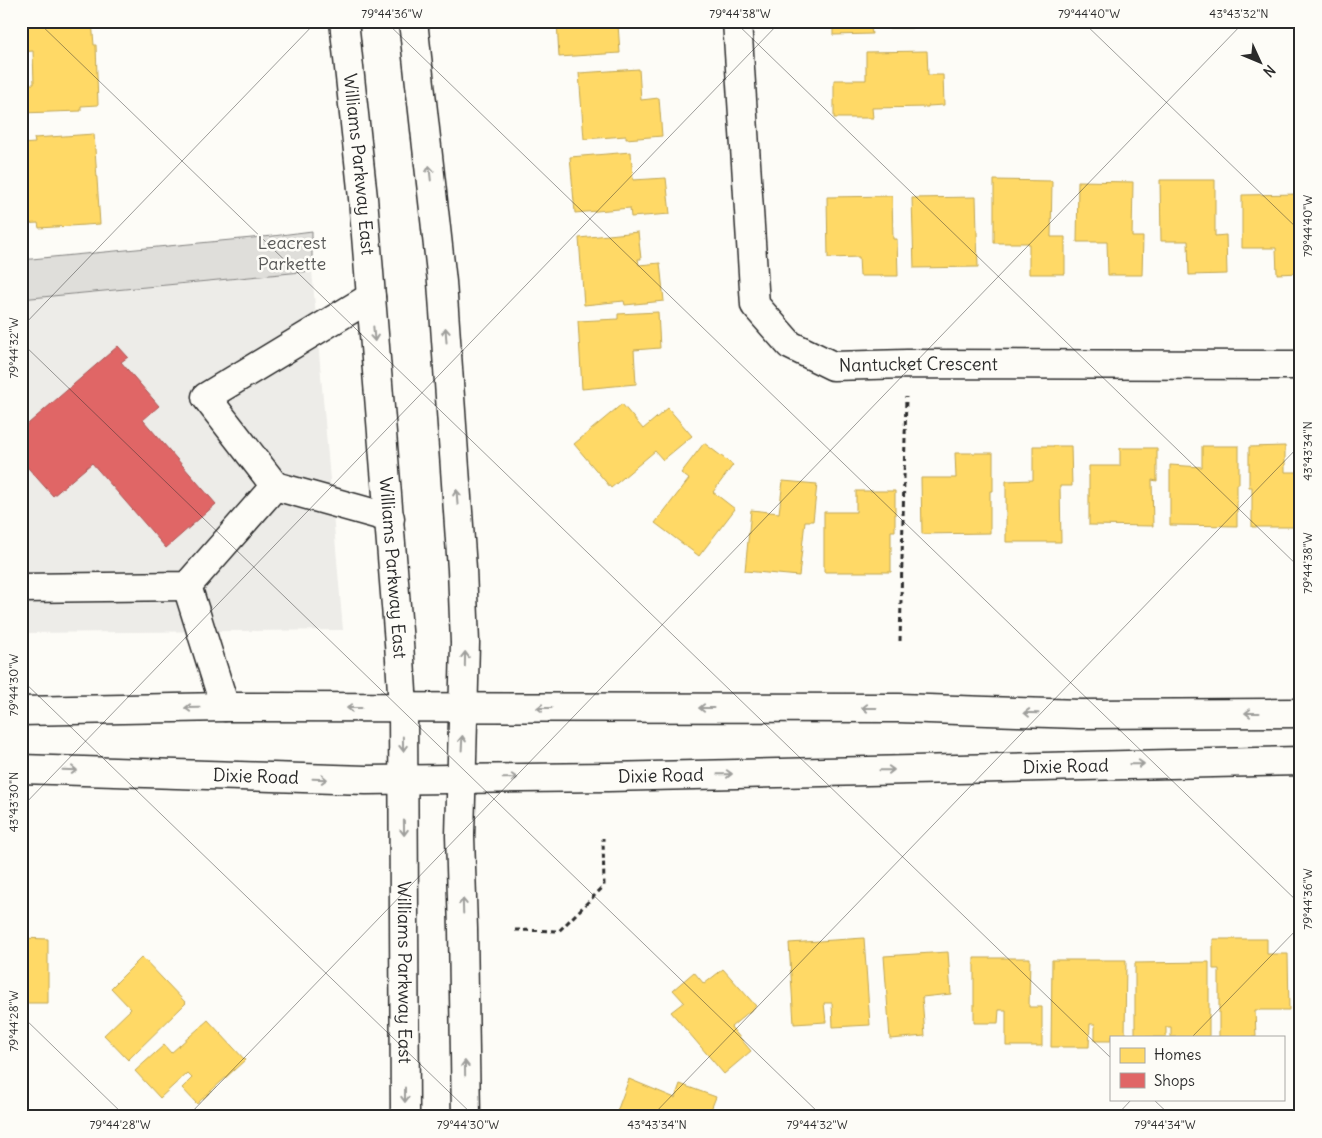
<svg xmlns="http://www.w3.org/2000/svg" width="1322" height="1138" font-family="Delius,sans-serif">
<style>
.built{fill:#edece8}
.green{fill:#dfdeda;stroke:#858482}
.homes{fill:#ffd966;stroke:#bfa554}
.shops{fill:#e06666;stroke:#aa5454}
.lines{fill:none;stroke-linecap:round;stroke-linejoin:round}
.minor-casing{stroke:#2b2b2b;stroke-width:31}
.major-casing{stroke:#2b2b2b;stroke-width:31}
.path{stroke:#2b2b2b;stroke-width:3;stroke-dasharray:5 4;stroke-linecap:butt}
.minor{stroke:#fdfcf7;stroke-width:28}
.major{stroke:#fdfcf7;stroke-width:28}
.oneway{stroke:#9e9e9b}
.ticks{fill:none;stroke:#2b2b2b;stroke-width:1;stroke-opacity:0.45}
.labels{text-anchor:middle;stroke-width:5;stroke-linejoin:round;paint-order:stroke}
.street-label{font-size:18px;fill:#2b2b2b;stroke:#fdfcf7}
.park-label{font-size:18px;fill:#585857;stroke:#fdfcf7}
.neatline{fill:none;stroke:#2b2b2b;stroke-width:2}
.ticks-label{font-size:12px;text-anchor:middle;fill:#2b2b2b}
</style>
<rect width="100%" height="100%" fill="#fdfcf7"/>
<filter id="ink" filterUnits="userSpaceOnUse"><feTurbulence type="fractalNoise" baseFrequency=".02" numOctaves="2"/><feDisplacementMap in="SourceGraphic" scale="10" xChannelSelector="R" yChannelSelector="G"/><feConvolveMatrix kernelMatrix="1 2 1 2 8 2 1 2 1" color-interpolation-filters="sRGB"/></filter>
<g filter="url(#ink)">
<polygon class="built" points="312,271 343,630 21,633 21,299"/>
<polygon class="green" points="312,231 312,271 21,299 21,260 273,236"/>
<g class="homes">
<polygon points="92,21 94,45 96,45 98,105 81,106 81,111 21,113 21,84 34,84 33,51 21,52 21,22"/>
<polygon points="557,21 651,21 651,22 618,24 620,53 559,57"/>
<polygon points="833,21 912,21 912,28 871,28 872,34 833,35"/>
<polygon points="927,51 928,75 943,75 944,105 928,106 928,107 872,108 873,118 834,118 834,80 866,80 866,52"/>
<polygon points="639,69 641,100 659,98 662,136 626,139 626,136 584,139 579,73"/>
<polygon points="94,134 100,224 39,228 38,223 21,224 21,144 35,143 34,138"/>
<polygon points="631,152 633,180 666,178 670,214 631,217 630,208 575,213 570,157"/>
<polygon points="994,180 1052,181 1051,237 1065,237 1065,274 1029,274 1029,243 994,243"/>
<polygon points="1160,180 1215,180 1215,236 1226,235 1227,274 1189,275 1188,241 1161,241"/>
<polygon points="1078,181 1133,182 1132,237 1143,237 1142,275 1108,275 1107,242 1077,242"/>
<polygon points="1301,194 1301,273 1277,274 1276,248 1242,248 1242,195"/>
<polygon points="892,196 893,239 897,239 898,276 860,276 859,257 828,258 827,197"/>
<polygon points="976,197 978,267 914,268 912,198"/>
<polygon points="638,232 641,259 638,259 639,265 660,263 664,301 625,305 624,301 584,305 579,238"/>
<polygon points="658,312 660,348 634,350 636,384 582,389 578,321 618,319 618,314"/>
<polygon points="622,404 643,429 668,408 692,436 663,460 655,451 611,488 574,444"/>
<polygon points="704,443 733,465 713,492 735,509 699,556 655,523 689,479 681,473"/>
<polygon points="1033,446 1071,446 1072,486 1060,486 1061,542 1006,542 1006,481 1033,480"/>
<polygon points="1202,446 1239,446 1239,484 1237,484 1237,526 1170,525 1170,465 1202,467"/>
<polygon points="1285,446 1285,472 1301,472 1301,527 1252,527 1252,487 1249,487 1249,447"/>
<polygon points="1120,448 1157,448 1157,481 1152,480 1153,526 1089,525 1089,466 1120,466"/>
<polygon points="955,453 993,453 993,491 990,491 990,533 922,534 921,478 956,478"/>
<polygon points="783,481 817,484 813,521 805,521 799,576 745,571 751,510 779,513"/>
<polygon points="856,491 895,491 895,531 891,531 891,572 824,572 824,512 856,512"/>
<polygon points="21,938 48,939 48,1003 22,1003"/>
<polygon points="864,938 870,1025 833,1027 832,1003 824,1003 826,1022 794,1024 789,943"/>
<polygon points="1213,939 1267,939 1267,954 1288,954 1289,1010 1255,1010 1256,1037 1219,1037 1219,969 1213,969"/>
<polygon points="948,952 951,994 922,997 925,1036 890,1039 884,956"/>
<polygon points="142,957 186,1003 128,1060 104,1035 131,1009 111,988"/>
<polygon points="974,958 1030,958 1029,1007 1042,1007 1042,1046 1006,1046 1006,1010 999,1010 998,1023 974,1023"/>
<polygon points="1052,960 1126,960 1125,1037 1111,1037 1111,1041 1095,1041 1095,1024 1090,1024 1089,1047 1051,1047"/>
<polygon points="1209,962 1209,1037 1171,1037 1171,1027 1166,1027 1166,1037 1135,1037 1135,963"/>
<polygon points="723,969 756,1006 731,1027 751,1051 724,1074 671,1012 684,1002 673,990 694,972 704,984"/>
<polygon points="208,1020 245,1060 197,1104 182,1088 192,1078 187,1073 160,1098 135,1071 164,1045 171,1053"/>
<polygon points="629,1079 675,1098 680,1084 716,1097 708,1117 615,1117"/>
</g>
<polygon class="shops" points="118,346 128,357 121,362 159,406 143,420 216,504 166,548 92,463 53,496 21,460 21,430"/>
<g class="lines">
<g class="minor-casing">
<g id="minor">
<path id="s1" d="M737,21L755,305L790,345L833,366L907,364L1301,365"/>
<polyline points="275,486 390,518"/>
<polyline points="187,586 225,707"/>
<polyline points="21,588 187,586 275,486 206,397 371,297"/>
</g>
</g>
<g class="major-casing">
<g id="major">
<path id="s2" d="M344,21L363,198L399,643L403,708L405,1117"/>
<polyline points="413,21 442,282 462,569 465,643 460,836 463,929 466,1117"/>
<polyline points="21,711 225,707 899,708 1080,714 1301,713"/>
<path id="s3" d="M21,769L366,780L608,777L1301,761"/>
</g>
</g>
<g class="path">
<polyline points="900,641 906,397"/>
<polyline points="515,930 559,931 604,886 603,838"/>
</g>
<use href="#minor" class="minor"/>
<use href="#major" class="major"/>
</g>
<defs><path id="oneway-shaft" d="M-6 0H5M1.5-3L5.5 0L1.5 3" fill="none" stroke-width="1.6" stroke-linecap="round" stroke-linejoin="round" transform="scale(1.25)"/></defs>
<g class="oneway">
<use href="#oneway-shaft" transform="translate(430 173) rotate(-96)"/>
<use href="#oneway-shaft" transform="translate(374 334) rotate(85)"/>
<use href="#oneway-shaft" transform="translate(446 335) rotate(-94)"/>
<use href="#oneway-shaft" transform="translate(457 497) rotate(-94)"/>
<use href="#oneway-shaft" transform="translate(465 659) rotate(-89)"/>
<use href="#oneway-shaft" transform="translate(192 708) rotate(179)"/>
<use href="#oneway-shaft" transform="translate(354 708) rotate(-180)"/>
<use href="#oneway-shaft" transform="translate(544 708) rotate(180)"/>
<use href="#oneway-shaft" transform="translate(706 708) rotate(180)"/>
<use href="#oneway-shaft" transform="translate(869 708) rotate(180)"/>
<use href="#oneway-shaft" transform="translate(1031 713) rotate(-178)"/>
<use href="#oneway-shaft" transform="translate(1252 713) rotate(180)"/>
<use href="#oneway-shaft" transform="translate(462 743) rotate(-87)"/>
<use href="#oneway-shaft" transform="translate(403 744) rotate(89)"/>
<use href="#oneway-shaft" transform="translate(1137 764) rotate(-1)"/>
<use href="#oneway-shaft" transform="translate(70 770) rotate(2)"/>
<use href="#oneway-shaft" transform="translate(887 770) rotate(-1)"/>
<use href="#oneway-shaft" transform="translate(725 774) rotate(-1)"/>
<use href="#oneway-shaft" transform="translate(510 778) rotate(-1)"/>
<use href="#oneway-shaft" transform="translate(320 779) rotate(2)"/>
<use href="#oneway-shaft" transform="translate(404 828) rotate(89)"/>
<use href="#oneway-shaft" transform="translate(463 906) rotate(-92)"/>
<use href="#oneway-shaft" transform="translate(465 1068) rotate(-91)"/>
<use href="#oneway-shaft" transform="translate(405 1095) rotate(90)"/>
</g>
</g>
<path class="ticks" d="M37,21L1111,1058M385,21L1301,905M734,21L1301,569M1082,21L1301,232M21,328L317,21M21,342L823,1117M21,679L475,1117M21,808L781,21M21,1015L126,1117M1192,1037L1301,925M1153,1099L1172,1117M187,1117L1245,21M651,1117L1301,444M1115,1117L1132,1099"/>
<g class="labels">
<g class="street-label">
<text dy="6" stroke="none"><textPath href="#s2" startOffset="144">Williams Parkway East</textPath></text>
<text dy="6" stroke="none"><textPath href="#s1" startOffset="471">Nantucket Crescent</textPath></text>
<text dy="6" stroke="none"><textPath href="#s2" startOffset="549">Williams Parkway East</textPath></text>
<text dy="6" stroke="none"><textPath href="#s3" startOffset="1045">Dixie Road</textPath></text>
<text dy="6" stroke="none"><textPath href="#s3" startOffset="235">Dixie Road</textPath></text>
<text dy="6" stroke="none"><textPath href="#s3" startOffset="640">Dixie Road</textPath></text>
<text dy="6" stroke="none"><textPath href="#s2" startOffset="954">Williams Parkway East</textPath></text>
</g>
<g class="park-label">
<text x="292" y="249">Leacrest<tspan x="292" dy="21">Parkette</tspan></text>
</g>
</g>
<rect width="1322" height="1138" fill="none" stroke="#fdfcf7" stroke-width="55"/>
<rect x="1110" y="1036" width="175" height="65" fill="#fdfcf7" stroke="#a9a8a5"/>
<rect x="1120" y="1048" width="25" height="15" fill="#ffd966" stroke="#a9a8a5"/>
<text x="1154" y="1060" font-size="15" fill="#2b2b2b">Homes</text>
<rect x="1120" y="1073" width="25" height="15" fill="#e06666" stroke="#a9a8a5"/>
<text x="1154" y="1086" font-size="15" fill="#2b2b2b">Shops</text>
<g transform="translate(1260 62) rotate(134)" stroke="#fdfcf7" stroke-width="4" paint-order="stroke">
<path d="M0-4L9 19L0 12L-9 19Z" fill="#2b2b2b"/>
<text y="-8" font-size="14" font-weight="bold" text-anchor="middle" fill="#2b2b2b">N</text>
</g>
<rect x="28" y="28" width="1266" height="1082" class="neatline"/>
<g class="ticks-label">
<text x="392" y="18">79°44'36"W</text>
<text x="740" y="18">79°44'38"W</text>
<text x="1089" y="18">79°44'40"W</text>
<text x="1239" y="18">43°43'32"N</text>
<text transform="translate(1308 226) rotate(-90)" y="4">79°44'40"W</text>
<text transform="translate(14 348) rotate(-90)" y="4">79°44'32"W</text>
<text transform="translate(1308 451) rotate(-90)" y="4">43°43'34"N</text>
<text transform="translate(1308 563) rotate(-90)" y="4">79°44'38"W</text>
<text transform="translate(14 685) rotate(-90)" y="4">79°44'30"W</text>
<text transform="translate(14 802) rotate(-90)" y="4">43°43'30"N</text>
<text transform="translate(1308 899) rotate(-90)" y="4">79°44'36"W</text>
<text transform="translate(14 1021) rotate(-90)" y="4">79°44'28"W</text>
<text x="120" y="1129">79°44'28"W</text>
<text x="468" y="1129">79°44'30"W</text>
<text x="657" y="1129">43°43'34"N</text>
<text x="817" y="1129">79°44'32"W</text>
<text x="1165" y="1129">79°44'34"W</text>
</g>
</svg>
